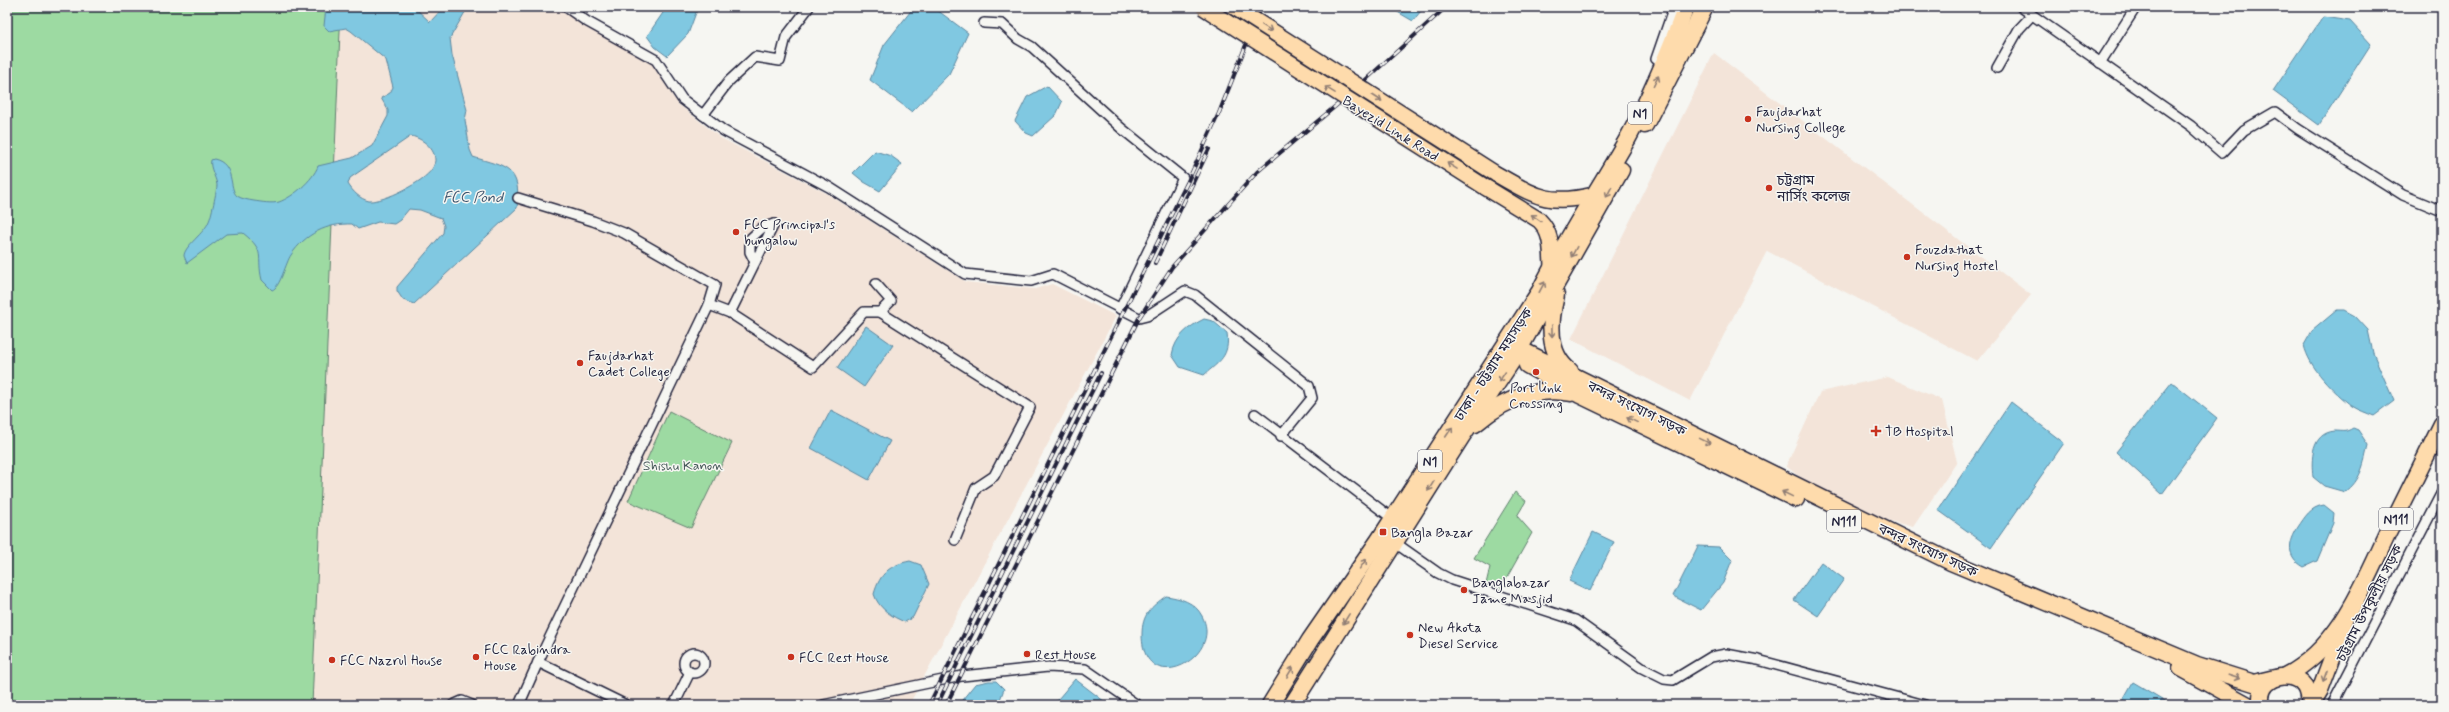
<svg xmlns="http://www.w3.org/2000/svg" width="2449" height="712" font-family="Mynerve,'Noto Sans Bengali',sans-serif">
<style>
.built{fill:#f3e4d9}
.green{fill:#9ddaa2;stroke:#607e6e}
.water{fill:#80c8e1;stroke:#5a869f;fill-rule:evenodd}
.lines{fill:none;stroke-linecap:round;stroke-linejoin:round}
.minor-casing{stroke:#22223b;stroke-width:12}
.primary-casing{stroke:#22223b;stroke-width:18}
.trunk-casing{stroke:#22223b;stroke-width:19}
.minor{stroke:#f6f6f2;stroke-width:9}
.primary{stroke:#fedbac;stroke-width:15}
.trunk{stroke:#fedbac;stroke-width:16}
.rail-casing{stroke:#22223b;stroke-width:4}
.rail{stroke:#f6f6f2;stroke-width:2.5;stroke-dasharray:8;stroke-linecap:butt}
.primary-bridge-casing{stroke:#22223b;stroke-width:18;stroke-linecap:butt}
.primary-bridge{stroke:#fedbac;stroke-width:15}
.oneway{stroke:#907e74}
.poi-dot{fill:#c8321e;stroke:#f6f6f2;stroke-width:1.5}
.labels{text-anchor:middle;stroke-width:3;stroke-linejoin:round;paint-order:stroke}
.shield{fill:#f6f6f2;stroke:#626272;stroke-width:1}
.shield-label{font-size:13px;font-weight:bold;fill:#22223b}
.poi-label{font-size:14px;fill:#22223b;stroke:#f6f6f2;text-anchor:start}
.street-label{font-size:14px;fill:#22223b;stroke:#f6f6f2}
.park-label{font-size:14px;fill:#47595a;stroke:#f6f6f2}
.water-label{font-size:15px;font-style:italic;fill:#3e546d;stroke:#f6f6f2}
</style>
<rect width="100%" height="100%" fill="#f6f6f2"/>
<filter id="ink" filterUnits="userSpaceOnUse"><feTurbulence type="fractalNoise" baseFrequency=".025" numOctaves="2"/><feDisplacementMap in="SourceGraphic" scale="8" xChannelSelector="R" yChannelSelector="G"/><feConvolveMatrix kernelMatrix="1 2 1 2 8 2 1 2 1" color-interpolation-filters="sRGB"/></filter>
<g filter="url(#ink)">
<g class="built">
<polygon points="162,7 558,7 585,27 652,64 678,104 721,138 826,193 966,282 1035,289 1052,284 1116,316 909,705 108,705"/>
<polygon points="1714,53 2031,295 1977,361 1767,251 1690,401 1571,339"/>
<polygon points="1888,377 1942,400 1957,462 1913,527 1864,514 1812,487 1786,466 1820,392"/>
</g>
<g class="green">
<polygon points="7,7 341,7 312,705 7,705"/>
<polygon points="669,411 732,443 691,528 628,501"/>
<polygon points="1515,492 1526,501 1517,516 1532,533 1501,588 1486,584 1490,567 1474,558"/>
</g>
<g class="water">
<path d="M326,7H414L430,22L444,7H468L450,38L452,55L467,110L465,120L470,150L473,157C505,167 522,167 517,208L414,304L403,300L397,291V287L443,233L444,226L441,218L420,210L409,209L400,220L394,224L378,222L358,229L352,224C327,223 305,234 291,255C286,262 280,288 272,290L262,280C256,256 267,252 243,233L226,234L187,263L184,256C184,246 205,233 209,221C211,218 217,189 217,185C216,177 209,168 211,160L214,159C236,164 228,188 237,196C242,199 248,200 254,201C261,202 272,204 279,202C293,197 313,180 318,166L352,158L372,146L388,116V110L381,98L390,93L393,87L386,60L351,31L346,28L329,31L324,26ZM411,136C425,139 442,154 432,169C424,182 384,202 369,201C360,199 353,192 348,184L350,178Z"/>
<polygon points="667,7 695,7 697,10 688,34 667,56 655,47 647,36"/>
<polygon points="914,7 933,7 968,33 949,74 912,112 870,80 884,45"/>
<polygon points="1389,7 1424,7 1413,21"/>
<polygon points="2323,17 2350,21 2371,44 2319,125 2273,91"/>
<polygon points="1047,86 1062,102 1056,115 1033,136 1026,133 1015,121 1027,97"/>
<polygon points="875,151 891,156 902,164 880,191 864,182 853,173"/>
<path d="M2337,310H2344L2355,316L2368,330L2373,353L2394,401L2374,416C2367,413 2358,410 2352,406C2333,391 2309,368 2304,345L2312,331Z"/>
<path d="M1204,319L1213,321L1227,333C1230,356 1220,361 1204,375L1180,367L1172,355C1175,337 1188,327 1204,319Z"/>
<polygon points="866,326 893,345 864,387 837,368"/>
<polygon points="2172,382 2217,418 2162,494 2116,452"/>
<polygon points="2011,402 2064,443 1991,548 1938,510"/>
<polygon points="831,410 890,441 869,480 811,448"/>
<path d="M2353,428L2358,430L2368,445C2364,463 2361,481 2345,492L2324,486L2313,477C2311,460 2311,433 2335,431C2343,431 2345,433 2353,428Z"/>
<path d="M2324,505L2334,513L2333,523L2317,561L2304,567C2285,556 2289,542 2298,527C2305,517 2310,507 2324,505Z"/>
<polygon points="1593,532 1614,542 1590,591 1569,581"/>
<polygon points="1698,546 1719,547 1732,560 1723,583 1701,610 1673,596"/>
<path d="M910,561L921,565L929,584L913,617L905,622C892,617 878,608 874,594C880,573 890,565 910,561Z"/>
<polygon points="1821,562 1844,579 1818,616 1794,600"/>
<path d="M1166,596C1180,598 1195,602 1202,616C1225,658 1143,700 1142,635C1142,614 1151,607 1166,596Z"/>
<polygon points="1075,679 1109,705 1053,705"/>
<polygon points="989,681 996,681 1004,689 998,705 958,705 975,684"/>
<polygon points="2133,682 2172,705 2120,705"/>
</g>
<g class="lines">
<g class="minor-casing">
<g id="minor">
<polyline points="566,7 586,21 656,60 682,99 724,131 829,187 965,274 1031,281 1053,274 1139,318 1147,316 1185,291 1195,295 1309,386 1312,398 1281,436"/>
<polyline points="2021,7 2191,126 2222,153 2244,130 2275,112 2298,129 2403,195 2442,211"/>
<polyline points="984,23 1002,24 1018,39 1032,47 1121,128 1183,178 1120,309"/>
<polyline points="2100,63 2136,7"/>
<polyline points="1664,65 1656,59 1674,7"/>
<polyline points="1997,68 2019,29 2032,15"/>
<polyline points="703,115 729,81 755,57 780,61 786,37 809,7"/>
<polyline points="518,198 593,221 624,233 715,285 709,305"/>
<polyline points="755,262 750,252 750,239 762,228 774,224"/>
<polyline points="876,284 891,301 880,312"/>
<polyline points="730,313 774,224"/>
<polyline points="1255,414 1393,519"/>
<polyline points="1394,542 1438,573 1452,580 1575,620 1642,668 1664,679 1673,680 1711,657 1726,654 1758,660 1925,705"/>
<circle cx="694" cy="663" r="10"/>
<polyline points="538,662 709,305 730,313 813,367 864,312 880,312 1030,407 994,476 976,488 955,540"/>
<polyline points="453,705 462,701 472,705"/>
<polyline points="519,705 538,662 626,705"/>
<polyline points="674,705 690,672"/>
<polyline points="823,705 962,676 1048,667 1085,669 1137,705"/>
<polyline points="2332,705 2442,492"/>
</g>
</g>
<g class="primary-casing">
<g id="primary">
<path d="M1496,174C1536,196 1546,206 1594,195"/>
<path d="M1485,187L1539,220C1552,233 1551,248 1552,266"/>
</g>
</g>
<g class="trunk-casing">
<g id="trunk">
<polyline points="1645,125 1705,7"/>
<path d="M1556,295C1550,320 1546,353 1570,371"/>
<polyline points="1507,343 1951,562 2197,665 2254,683 2275,678"/>
<polyline points="1527,365 1580,395 1796,499"/>
<path d="M1475,424C1503,400 1534,386 1571,393"/>
<polyline points="2181,668 2248,705"/>
<path d="M2285,676C2340,647 2363,586 2388,533C2406,497 2424,460 2442,424"/>
<path d="M1270,705L1310,640L1379,540L1540,291C1566,238 1599,189 1628,138C1651,96 1669,52 1686,7"/>
<polyline points="1292,705 1462,436 1514,358 1621,170"/>
<path d="M2262,705C2253,670 2314,664 2309,705"/>
<polyline points="2311,705 2320,690 2344,626"/>
</g>
</g>
<use href="#minor" class="minor"/>
<use href="#primary" class="primary"/>
<use href="#trunk" class="trunk"/>
<g class="rail-casing">
<g id="rail">
<polyline points="1155,263 1209,149"/>
<polyline points="929,705 1187,183 1219,113 1261,7"/>
<polyline points="937,705 1101,373"/>
<polyline points="946,705 1139,318 1172,267 1257,172 1350,94 1446,7"/>
</g>
</g>
<use href="#rail" class="rail"/>
<g class="primary-bridge-casing">
<g id="primary-bridge">
<polyline points="1203,7 1485,187"/>
<polyline points="1234,7 1496,174"/>
</g>
</g>
<use href="#primary-bridge" class="primary-bridge"/>
</g>
<defs><path id="oneway-shaft" d="M-6 0H5M1.5-3L5.5 0L1.5 3" fill="none" stroke-width="1.6" stroke-linecap="round" stroke-linejoin="round"/></defs>
<g class="oneway">
<use href="#oneway-shaft" transform="translate(1267 28) rotate(32)"/>
<use href="#oneway-shaft" transform="translate(1656 81) rotate(-64)"/>
<use href="#oneway-shaft" transform="translate(1330 90) rotate(-148)"/>
<use href="#oneway-shaft" transform="translate(1377 98) rotate(33)"/>
<use href="#oneway-shaft" transform="translate(1452 166) rotate(-148)"/>
<use href="#oneway-shaft" transform="translate(1609 192) rotate(118)"/>
<use href="#oneway-shaft" transform="translate(1536 218) rotate(-145)"/>
<use href="#oneway-shaft" transform="translate(1574 252) rotate(118)"/>
<use href="#oneway-shaft" transform="translate(1542 287) rotate(-62)"/>
<use href="#oneway-shaft" transform="translate(1552 331) rotate(89)"/>
<use href="#oneway-shaft" transform="translate(1502 377) rotate(124)"/>
<use href="#oneway-shaft" transform="translate(1632 420) rotate(-154)"/>
<use href="#oneway-shaft" transform="translate(1449 432) rotate(-56)"/>
<use href="#oneway-shaft" transform="translate(1705 441) rotate(26)"/>
<use href="#oneway-shaft" transform="translate(1431 486) rotate(122)"/>
<use href="#oneway-shaft" transform="translate(1787 494) rotate(-154)"/>
<use href="#oneway-shaft" transform="translate(1363 564) rotate(-55)"/>
<use href="#oneway-shaft" transform="translate(1346 619) rotate(122)"/>
<use href="#oneway-shaft" transform="translate(1290 672) rotate(-58)"/>
<use href="#oneway-shaft" transform="translate(2325 676) rotate(110)"/>
<use href="#oneway-shaft" transform="translate(2234 677) rotate(18)"/>
</g>
</g>
<g class="poi-dot">
<circle cx="1748" cy="119" r="4"/>
<circle cx="1769" cy="188" r="4"/>
<circle cx="736" cy="232" r="4"/>
<circle cx="1907" cy="257" r="4"/>
<circle cx="580" cy="363" r="4"/>
<circle cx="1536" cy="372" r="4"/>
<path d="M1874 425h4v4h4v4h-4v4h-4v-4h-4v-4h4z"/>
<rect x="1379" y="528" width="8" height="8" rx="2"/>
<circle cx="1464" cy="590" r="4"/>
<circle cx="1410" cy="635" r="4"/>
<circle cx="1027" cy="654" r="4"/>
<circle cx="476" cy="657" r="4"/>
<circle cx="791" cy="657" r="4"/>
<circle cx="332" cy="660" r="4"/>
</g>
<g class="labels">
<g class="shield">
<rect x="1628" y="102" width="24" height="22" rx="3"/>
<rect x="1418" y="450" width="24" height="22" rx="3"/>
<rect x="2379" y="508" width="34" height="22" rx="3"/>
<rect x="1827" y="510" width="34" height="22" rx="3"/>
</g>
<g class="shield-label">
<text x="1640" y="118">N1</text>
<text x="1430" y="466">N1</text>
<text x="2396" y="524">N111</text>
<text x="1844" y="526">N111</text>
</g>
<g class="poi-label">
<text x="1756" y="116">Faujdarhat<tspan x="1756" dy="16">Nursing College</tspan></text>
<text x="1777" y="185">চট্টগ্রাম<tspan x="1777" dy="16">নার্সিং কলেজ</tspan></text>
<text x="744" y="229">FCC Principal's<tspan x="744" dy="16">bungalow</tspan></text>
<text x="1915" y="254">Fouzdathat<tspan x="1915" dy="16">Nursing Hostel</tspan></text>
<text x="588" y="360">Faujdarhat<tspan x="588" dy="16">Cadet College</tspan></text>
<text x="1536" y="392" text-anchor="middle">Port link<tspan x="1536" dy="16">Crossing</tspan></text>
<text x="1885" y="436">TB Hospital</text>
<text x="1391" y="537">Bangla Bazar</text>
<text x="1472" y="587">Banglabazar<tspan x="1472" dy="16">Jame Masjid</tspan></text>
<text x="1418" y="632">New Akota<tspan x="1418" dy="16">Diesel Service</tspan></text>
<text x="484" y="654">FCC Rabindra<tspan x="484" dy="16">House</tspan></text>
<text x="1035" y="659">Rest House</text>
<text x="799" y="662">FCC Rest House</text>
<text x="340" y="665">FCC Nazrul House</text>
</g>
<g class="street-label">
<text transform="translate(1391 128) rotate(32)" y="5">Bayezid Link Road</text>
<text transform="translate(1493 364) rotate(-57)" y="5">ঢাকা - চট্টগ্রাম মহাসড়ক</text>
<text transform="translate(1637 408) rotate(26)" y="5">বন্দর সংযোগ সড়ক</text>
<text transform="translate(1928 550) rotate(25)" y="5">বন্দর সংযোগ সড়ক</text>
<text transform="translate(2369 603) rotate(-63)" y="5">চট্টগ্রাম উপকূলীয় সড়ক</text>
</g>
<g class="park-label">
<text x="683" y="470">Shishu Kanon</text>
</g>
<g class="water-label">
<text x="473" y="202">FCC Pond</text>
</g>
</g>
<rect width="2449" height="712" fill="none" stroke="#f6f6f2" stroke-width="24"/>
<rect x="12" y="12" width="2425" height="688" fill="none" stroke="#22223b" stroke-width="1.5" filter="url(#ink)"/>
</svg>
